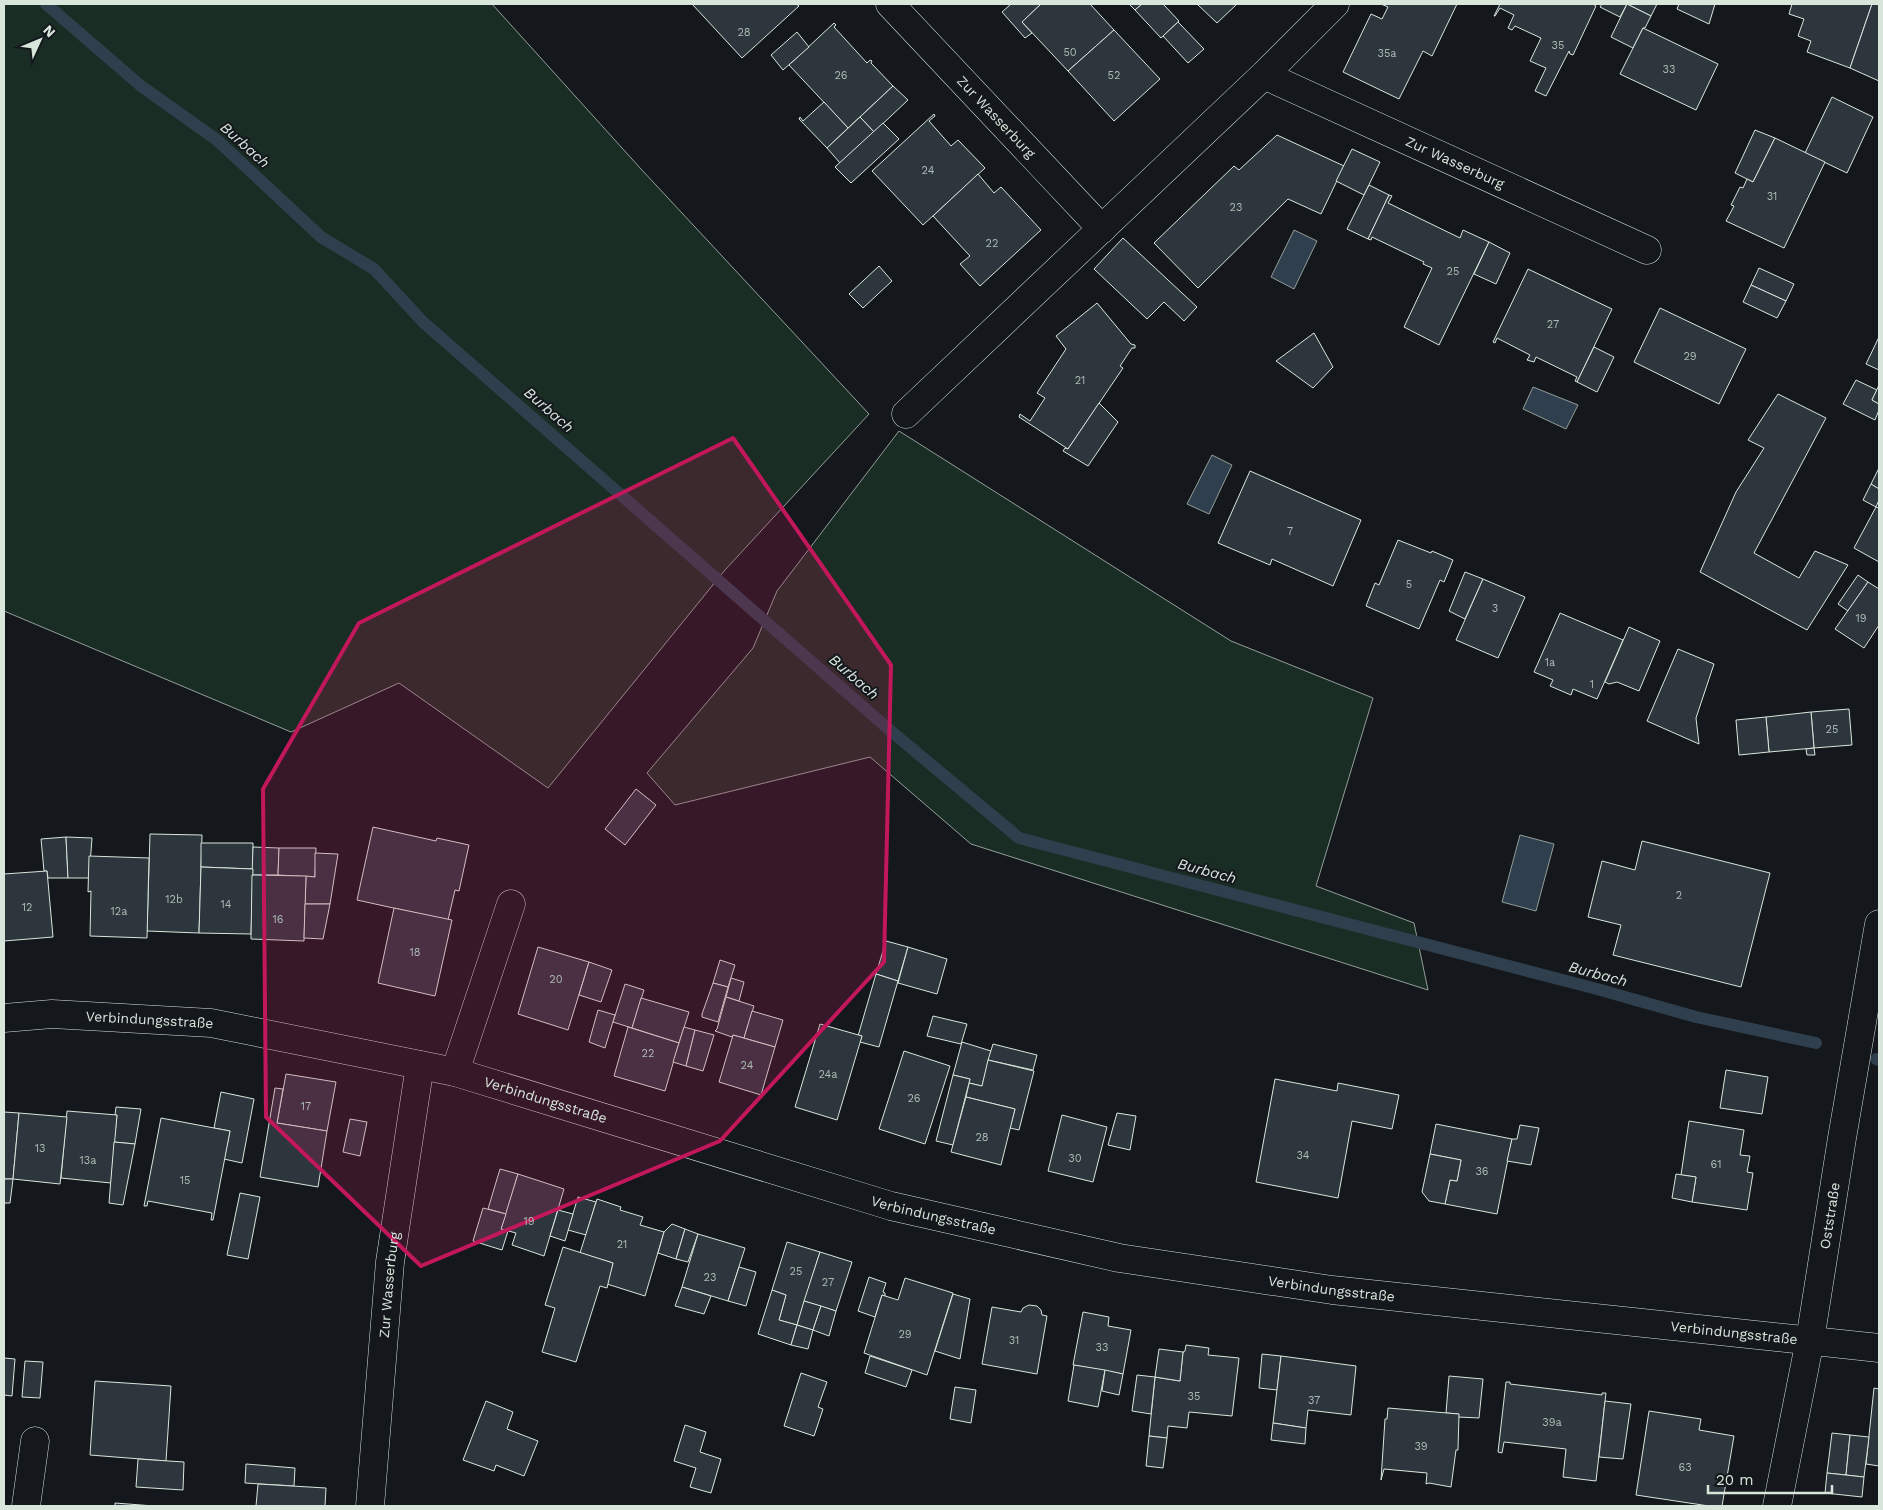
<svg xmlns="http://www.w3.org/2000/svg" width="1883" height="1510" font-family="'Work Sans',sans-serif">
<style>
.green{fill:#1a2d24;stroke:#939e99}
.water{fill:#2f3f4d;stroke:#939e99}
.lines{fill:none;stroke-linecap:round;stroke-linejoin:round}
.stream{stroke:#2f3f4d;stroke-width:12}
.building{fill:#2c363c;stroke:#d8e6dc}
.street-casing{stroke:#d8e6dc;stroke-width:29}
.street{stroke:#14181c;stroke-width:28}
.marked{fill:#c2185b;fill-opacity:0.2;stroke:#c2185b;stroke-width:4;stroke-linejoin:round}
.labels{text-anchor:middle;stroke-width:4;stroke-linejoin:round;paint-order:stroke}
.number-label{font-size:11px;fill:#adbab4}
.street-label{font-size:14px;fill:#d8e6dc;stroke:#14181c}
.water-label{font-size:15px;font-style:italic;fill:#d8e6dc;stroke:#14181c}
</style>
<rect width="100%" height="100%" fill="#14181c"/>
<g class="green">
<polygon points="4,4 492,4 641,169 869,414 725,570 548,788 399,683 291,732 4,611"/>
<polygon points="899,431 1231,641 1373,698 1316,886 1414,923 1428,990 971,844 870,757 675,805 647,773 753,648 777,591"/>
</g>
<g class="water">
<polygon points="1294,230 1317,241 1294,289 1271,277"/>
<polygon points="1533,387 1578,405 1566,429 1523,409"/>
<polygon points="1212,455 1232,465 1209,514 1187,504"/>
<polygon points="1520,835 1554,844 1536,911 1502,902"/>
</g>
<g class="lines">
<g class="stream">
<polyline points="46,4 141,86 217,140 321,237 374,269 423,322 892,732 1019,838 1597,989 1696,1017 1816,1043"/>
<polyline points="1876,1059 1879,1060"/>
</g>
</g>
<g class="building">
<polygon points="692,4 796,4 799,6 742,58"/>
<polygon points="1011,4 1041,4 1022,22 1032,33 1025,38 1002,12"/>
<polygon points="1041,4 1090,4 1114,30 1068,71 1022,22"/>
<polygon points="1129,4 1142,4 1135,10"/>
<polygon points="1142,4 1163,4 1179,21 1161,38 1135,10"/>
<polygon points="1197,4 1237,4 1217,23"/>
<polygon points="1381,4 1457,4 1432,56 1423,51 1399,99 1343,72 1371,14 1382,19 1388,7"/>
<polygon points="1500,4 1593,4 1596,6 1573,55 1570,54 1569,51 1546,96 1535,91 1546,68 1530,61 1541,38 1515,26 1512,30 1508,28 1514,15 1500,8 1495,16 1494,16"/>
<polygon points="1602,4 1627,4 1620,17 1600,7"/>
<polygon points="1627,4 1657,4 1651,16"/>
<polygon points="1627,4 1651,16 1645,28 1643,28 1633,48 1611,37"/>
<polygon points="1679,4 1715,4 1709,24 1677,9"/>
<polygon points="1792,4 1872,4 1850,68 1807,52 1811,41 1798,36 1804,19 1789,14"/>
<polygon points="1872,4 1879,4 1879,81 1850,68"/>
<polygon points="1178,22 1204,49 1188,63 1163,36"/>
<polygon points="834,23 836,25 834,27 867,63 870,60 872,61 871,63 893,86 848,128 789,65"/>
<polygon points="1643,28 1718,64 1696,110 1620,74"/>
<polygon points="1114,30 1160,79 1114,121 1068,71"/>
<polygon points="797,32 809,47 783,70 771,55"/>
<polygon points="893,86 908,100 874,132 860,117"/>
<polygon points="1832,97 1873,117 1847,173 1805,153"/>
<polygon points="824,102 848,128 827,148 799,119 800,117 803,121"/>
<polygon points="934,114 935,116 929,121 951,146 958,140 985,168 923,225 872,171"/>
<polygon points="860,117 874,132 840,163 827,148"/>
<polygon points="883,123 899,139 851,183 835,167"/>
<polygon points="1755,130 1775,138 1753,182 1735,173"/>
<polygon points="1277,135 1344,166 1321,214 1288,199 1198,288 1154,243 1234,166 1239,170"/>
<polygon points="1775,138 1825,162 1784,248 1726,221 1734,206 1731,205 1740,187 1743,188 1747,179 1753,182"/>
<polygon points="1352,149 1380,162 1364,195 1336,181"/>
<polygon points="978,174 994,193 1001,187 1041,230 980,286 960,264 970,256 933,216"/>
<polygon points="1369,185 1389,195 1368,239 1347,229"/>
<polygon points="1389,195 1392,196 1388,203 1460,238 1463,230 1489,242 1439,345 1404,327 1432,268 1423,264 1424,262 1372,237 1371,240 1368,239"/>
<polygon points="1123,238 1197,307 1184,321 1164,302 1147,319 1094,269"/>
<polygon points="1489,242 1510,253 1496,284 1474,274"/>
<polygon points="879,266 892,281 863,308 849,294"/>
<polygon points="1759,268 1794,284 1786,301 1751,285"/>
<polygon points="1528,269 1612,309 1577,382 1575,381 1577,377 1536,357 1534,362 1527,360 1530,355 1497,338 1495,343 1493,342"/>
<polygon points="1751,285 1786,301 1777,318 1743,302"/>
<polygon points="1097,303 1131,344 1135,345 1135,348 1132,348 1120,366 1123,368 1068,449 1019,417 1020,414 1030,421 1045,398 1037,393 1066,349 1056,336"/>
<polygon points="1660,308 1746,349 1719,404 1634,362"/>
<polygon points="1314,333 1333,367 1313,388 1276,361"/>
<polygon points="1879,337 1879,370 1866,364"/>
<polygon points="1594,347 1614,357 1597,392 1577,382"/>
<polygon points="1856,380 1877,390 1872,400 1879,404 1879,410 1875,420 1843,404"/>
<polygon points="1879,385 1879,404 1872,400"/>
<polygon points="1778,394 1826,418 1754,553 1799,578 1815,551 1848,565 1807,630 1700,572 1736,492 1764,448 1748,440"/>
<polygon points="1099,403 1118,422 1088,466 1063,451 1065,448 1068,449"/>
<polygon points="1879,468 1879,489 1871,484"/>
<polygon points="1250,471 1361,520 1333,586 1272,559 1270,565 1218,543"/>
<polygon points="1871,484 1879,489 1879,500 1876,507 1863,500"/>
<polygon points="1876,507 1879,508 1879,562 1854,548"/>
<polygon points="1398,540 1431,553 1432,551 1453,560 1444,582 1440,580 1419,629 1366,606 1375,583 1379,585"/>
<polygon points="1465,572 1483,579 1465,619 1449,611"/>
<polygon points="1858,575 1868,582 1848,611 1838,604"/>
<polygon points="1483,579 1525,597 1498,658 1456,640"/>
<polygon points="1868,582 1879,589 1879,625 1864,648 1835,629"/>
<polygon points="1560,613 1623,640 1597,699 1573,689 1571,695 1550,686 1553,680 1534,672"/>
<polygon points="1629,627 1660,641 1639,691 1617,682 1609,684 1605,682"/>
<polygon points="1678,649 1714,664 1696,718 1699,744 1647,721"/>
<polygon points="1849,709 1852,745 1814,748 1811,712"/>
<polygon points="1811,712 1814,748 1769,752 1766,717"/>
<polygon points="1766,717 1769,752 1739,755 1736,720"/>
<polygon points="1814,748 1815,755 1807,755 1806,749"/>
<polygon points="636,789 656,805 625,845 605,829"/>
<polygon points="373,827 436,841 437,838 469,845 459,891 455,890 448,920 357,900"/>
<polygon points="150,834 202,835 199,933 147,931"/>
<polygon points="66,837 68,878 48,878 47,871 44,871 41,839"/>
<polygon points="66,837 92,838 89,878 68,878"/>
<polygon points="1642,841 1770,873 1741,987 1613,955 1621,925 1588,917 1602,861 1635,870"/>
<polygon points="201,843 253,843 253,869 201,867"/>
<polygon points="253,847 279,848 278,875 252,875"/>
<polygon points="279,848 316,848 315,877 278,875"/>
<polygon points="315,853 338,854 330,904 305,904 306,876 315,877"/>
<polygon points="89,856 149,858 147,938 90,936 91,891 88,892"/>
<polygon points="201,867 253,869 251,934 199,933"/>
<polygon points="47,871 53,937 4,941 4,874"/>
<polygon points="252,875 306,876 304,941 251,939"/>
<polygon points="305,904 330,904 323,939 304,938"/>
<polygon points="394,908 452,920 435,996 378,983"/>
<polygon points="886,941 908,947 898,981 876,974"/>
<polygon points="538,947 589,962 568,1030 518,1014"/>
<polygon points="908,947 947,959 937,994 898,983"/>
<polygon points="720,960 735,965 728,987 713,983"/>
<polygon points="589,962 612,970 601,1002 579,995"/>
<polygon points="876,974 898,981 879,1047 860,1042 862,1036 858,1036"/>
<polygon points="731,978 744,982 739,1001 726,997"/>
<polygon points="713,983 728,987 718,1022 702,1017 702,1014"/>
<polygon points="625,984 644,990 632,1028 613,1022"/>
<polygon points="726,997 754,1006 744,1038 733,1035 732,1037 715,1031 717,1029"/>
<polygon points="641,998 689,1012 679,1043 632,1028"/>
<polygon points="598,1010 615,1015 605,1048 589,1042"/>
<polygon points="752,1011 783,1020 775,1047 744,1038"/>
<polygon points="933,1016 967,1024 961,1044 927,1036"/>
<polygon points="820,1024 862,1036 837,1120 795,1107"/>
<polygon points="628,1027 679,1043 665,1091 614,1076"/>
<polygon points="684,1027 695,1030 686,1066 673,1062"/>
<polygon points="695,1030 714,1035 703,1071 686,1066"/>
<polygon points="733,1035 775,1047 761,1095 719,1082"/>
<polygon points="962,1042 991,1051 982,1086 969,1083 970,1079 953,1075"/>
<polygon points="993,1044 1037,1055 1033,1070 988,1060"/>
<polygon points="904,1051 950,1066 925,1144 879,1129"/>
<polygon points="988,1060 1034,1071 1019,1130 1010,1128 1015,1109 966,1097 969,1083 982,1086"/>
<polygon points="1726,1070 1768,1077 1762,1114 1720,1108"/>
<polygon points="286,1074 336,1082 327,1131 277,1123"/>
<polygon points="953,1075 970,1079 953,1145 936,1141"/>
<polygon points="1275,1079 1337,1091 1338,1083 1399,1095 1392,1129 1352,1121 1338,1198 1256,1182"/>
<polygon points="275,1088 283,1089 277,1123 327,1131 318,1187 260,1177"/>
<polygon points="221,1092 254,1099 242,1163 224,1159 230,1131 214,1128"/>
<polygon points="966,1097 1015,1109 1001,1165 951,1152"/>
<polygon points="116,1107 141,1109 135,1144 114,1142 117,1115 115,1115"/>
<polygon points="67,1111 117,1115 111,1183 61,1178"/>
<polygon points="4,1112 19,1113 13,1179 4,1179"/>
<polygon points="19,1113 67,1117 60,1184 13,1179"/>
<polygon points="1117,1113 1136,1116 1130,1150 1108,1145"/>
<polygon points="1062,1115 1107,1127 1093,1182 1048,1171"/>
<polygon points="161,1118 230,1131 213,1220 211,1220 212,1213 148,1201 147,1206 144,1206"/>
<polygon points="350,1119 367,1122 360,1156 343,1152"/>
<polygon points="1689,1121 1744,1130 1740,1155 1750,1156 1747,1172 1753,1173 1747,1210 1692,1202 1696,1177 1681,1175"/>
<polygon points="1436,1124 1512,1139 1497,1214 1445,1204 1450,1180 1457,1181 1461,1160 1430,1154"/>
<polygon points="1520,1125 1539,1128 1531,1165 1507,1161 1512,1139 1517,1139"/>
<polygon points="114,1142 135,1144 123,1205 109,1203"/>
<polygon points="1430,1154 1461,1160 1457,1181 1450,1180 1445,1204 1429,1201 1422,1192"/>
<polygon points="500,1169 518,1174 506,1214 488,1209"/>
<polygon points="518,1174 564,1189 544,1256 512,1245 516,1233 501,1229"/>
<polygon points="1676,1174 1696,1177 1692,1202 1672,1198"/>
<polygon points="4,1179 13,1179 10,1203 4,1203"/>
<polygon points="240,1193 260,1197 248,1259 227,1255"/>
<polygon points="578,1197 596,1202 586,1235 568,1230"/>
<polygon points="597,1199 621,1207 620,1210 643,1217 640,1225 664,1232 645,1296 607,1284 613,1263 580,1253"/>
<polygon points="483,1208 506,1214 501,1229 508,1231 502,1250 473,1241"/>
<polygon points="558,1210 573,1214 565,1241 550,1236"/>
<polygon points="672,1224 685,1229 676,1259 658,1253 664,1232"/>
<polygon points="685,1229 698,1234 688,1262 676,1259"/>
<polygon points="698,1234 745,1248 728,1301 682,1287"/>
<polygon points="787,1242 820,1252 797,1325 779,1320 786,1295 772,1290"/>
<polygon points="563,1247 613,1263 607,1288 600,1286 576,1362 542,1352 555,1308 545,1305"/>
<polygon points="820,1252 852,1262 836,1311 804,1301"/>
<polygon points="739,1267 756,1272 746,1306 728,1301"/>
<polygon points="869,1277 886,1283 883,1292 885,1293 885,1296 882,1295 875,1317 858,1311"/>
<polygon points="905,1278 953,1293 927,1375 864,1353 882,1295 898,1300"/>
<polygon points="682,1287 711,1296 704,1314 675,1306"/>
<polygon points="772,1290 786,1295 779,1320 797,1325 791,1345 758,1334"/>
<polygon points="953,1294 970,1299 960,1359 935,1351"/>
<polygon points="804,1301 821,1306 813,1330 797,1325"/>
<polygon points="1029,1305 1037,1306 1041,1310 1042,1315 1047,1316 1037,1374 982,1364 992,1307 1021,1312 1023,1308"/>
<polygon points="821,1306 836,1311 829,1336 813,1330"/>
<polygon points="1083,1312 1109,1317 1108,1326 1131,1330 1123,1374 1073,1365"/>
<polygon points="797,1325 813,1330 808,1349 791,1345"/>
<polygon points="1186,1345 1209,1348 1208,1355 1239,1358 1232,1416 1189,1412 1187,1428 1168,1426 1167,1438 1149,1436 1155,1377 1180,1381 1183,1352 1185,1351"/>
<polygon points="1159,1349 1183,1352 1180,1381 1155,1377"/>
<polygon points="1262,1354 1281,1356 1277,1390 1259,1388"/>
<polygon points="870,1356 912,1370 906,1387 865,1373"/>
<polygon points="1281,1356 1356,1366 1351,1415 1308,1410 1306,1428 1273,1423"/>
<polygon points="4,1358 15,1359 12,1396 4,1395"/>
<polygon points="25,1361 43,1362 40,1398 22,1397"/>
<polygon points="1074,1365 1105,1370 1098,1407 1068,1401"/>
<polygon points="1105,1370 1123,1374 1119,1395 1102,1391"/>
<polygon points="801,1373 827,1382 818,1407 823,1409 814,1436 784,1426"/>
<polygon points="1137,1375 1155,1377 1151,1414 1132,1411"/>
<polygon points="1449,1376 1483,1379 1479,1418 1458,1417 1459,1414 1446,1413"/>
<polygon points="95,1381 171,1386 166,1461 90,1455"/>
<polygon points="1506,1382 1510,1382 1510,1384 1602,1395 1602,1393 1606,1393 1596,1481 1563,1477 1566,1449 1504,1442 1502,1453 1498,1452"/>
<polygon points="955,1387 976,1390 971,1423 950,1419"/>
<polygon points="1874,1388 1879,1389 1879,1466 1866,1464"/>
<polygon points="486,1401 513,1412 507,1429 538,1441 524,1476 496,1465 494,1471 463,1460"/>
<polygon points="1605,1401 1631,1404 1623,1459 1599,1457"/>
<polygon points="1388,1408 1459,1414 1458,1450 1456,1450 1451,1487 1429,1483 1426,1484 1427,1473 1384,1469 1381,1480 1385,1419 1387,1419"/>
<polygon points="1649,1411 1701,1419 1699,1430 1734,1436 1722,1506 1709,1506 1636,1495"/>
<polygon points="1273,1423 1306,1428 1305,1444 1271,1440"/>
<polygon points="685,1425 706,1432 700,1452 721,1459 711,1493 690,1487 696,1468 674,1461"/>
<polygon points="1832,1433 1850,1435 1846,1475 1827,1473"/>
<polygon points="1850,1435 1869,1437 1864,1477 1846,1475"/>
<polygon points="1149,1436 1167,1438 1163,1468 1146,1466"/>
<polygon points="138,1459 184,1462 183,1490 136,1487"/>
<polygon points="246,1464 295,1468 294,1486 245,1483"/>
<polygon points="1827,1473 1864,1477 1862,1497 1825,1493"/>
<polygon points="258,1484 326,1488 325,1506 256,1506"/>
<polygon points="115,1503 154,1506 115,1506"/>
</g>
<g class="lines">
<g class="street-casing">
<g id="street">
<path id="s1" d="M890,4L1102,229"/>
<path id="s2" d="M1264,75L1647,250"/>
<polyline points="906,414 1264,75 1335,4"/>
<path id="s3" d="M4,1018L52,1014L211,1023L455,1072L891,1206L1119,1258L1332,1290L1879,1348"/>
<polyline points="455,1072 511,904"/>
<polyline points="26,1506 35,1441"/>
<path id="s4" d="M370,1506L390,1262L420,1065"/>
<path id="s5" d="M1777,1506L1810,1340L1842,1138L1879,924"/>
</g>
</g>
<use href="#street" class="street"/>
</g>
<path class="marked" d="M733,438L891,665L884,962L720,1141L421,1266L266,1117L263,789L359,623Z"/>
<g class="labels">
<g class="number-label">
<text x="744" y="36">28</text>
<text x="1558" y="49">35</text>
<text x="1070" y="56">50</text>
<text x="1387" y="57">35a</text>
<text x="1669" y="73">33</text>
<text x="841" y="79">26</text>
<text x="1114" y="79">52</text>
<text x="928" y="174">24</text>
<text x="1772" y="200">31</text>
<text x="1236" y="211">23</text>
<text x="992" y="247">22</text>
<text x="1453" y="275">25</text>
<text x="1553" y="328">27</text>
<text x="1690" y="360">29</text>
<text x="1080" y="384">21</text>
<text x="1290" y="535">7</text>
<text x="1409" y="588">5</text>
<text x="1495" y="612">3</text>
<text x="1861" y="622">19</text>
<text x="1550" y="666">1a</text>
<text x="1592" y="688">1</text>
<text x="1832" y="733">25</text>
<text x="1679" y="899">2</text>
<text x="174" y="903">12b</text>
<text x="226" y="908">14</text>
<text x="27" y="911">12</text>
<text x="119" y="915">12a</text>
<text x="278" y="923">16</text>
<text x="415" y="956">18</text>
<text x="556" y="983">20</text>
<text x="648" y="1057">22</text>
<text x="747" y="1069">24</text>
<text x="828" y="1078">24a</text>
<text x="914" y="1102">26</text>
<text x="306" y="1110">17</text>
<text x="982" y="1141">28</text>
<text x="40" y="1152">13</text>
<text x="1303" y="1159">34</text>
<text x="1075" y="1162">30</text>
<text x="88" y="1164">13a</text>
<text x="1716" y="1168">61</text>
<text x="1482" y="1175">36</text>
<text x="185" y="1184">15</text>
<text x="529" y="1225">19</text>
<text x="622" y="1248">21</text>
<text x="796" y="1275">25</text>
<text x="710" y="1281">23</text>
<text x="828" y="1286">27</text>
<text x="905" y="1338">29</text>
<text x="1014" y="1344">31</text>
<text x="1102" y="1351">33</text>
<text x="1194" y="1400">35</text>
<text x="1314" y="1404">37</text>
<text x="1552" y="1426">39a</text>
<text x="1421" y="1450">39</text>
<text x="1685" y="1471">63</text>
</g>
<g class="street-label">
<text dy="5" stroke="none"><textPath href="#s1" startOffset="155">Zur Wasserburg</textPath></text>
<text dy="5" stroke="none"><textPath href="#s2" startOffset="210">Zur Wasserburg</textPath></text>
<text dy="5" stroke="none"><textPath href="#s3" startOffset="146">Verbindungsstraße</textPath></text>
<text dy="5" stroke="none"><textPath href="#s3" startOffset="551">Verbindungsstraße</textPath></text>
<text dy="5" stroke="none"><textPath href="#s3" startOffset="956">Verbindungsstraße</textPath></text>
<text dy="5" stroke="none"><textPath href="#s5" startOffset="295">Oststraße</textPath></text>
<text dy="5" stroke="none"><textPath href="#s4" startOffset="222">Zur Wasserburg</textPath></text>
<text dy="5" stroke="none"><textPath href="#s3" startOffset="1361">Verbindungsstraße</textPath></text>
<text dy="5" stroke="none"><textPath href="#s3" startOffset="1766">Verbindungsstraße</textPath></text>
</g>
<g class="water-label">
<text transform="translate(245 145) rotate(42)" y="5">Burbach</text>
<text transform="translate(549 410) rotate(41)" y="5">Burbach</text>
<text transform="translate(854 677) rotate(41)" y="5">Burbach</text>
<text transform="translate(1207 871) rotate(15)" y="5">Burbach</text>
<text transform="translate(1598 974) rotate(15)" y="5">Burbach</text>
</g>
</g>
<rect width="1883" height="1510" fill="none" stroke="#d8e6dc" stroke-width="10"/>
<g transform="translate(40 40) rotate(46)" stroke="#14181c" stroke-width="4" paint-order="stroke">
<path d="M0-4L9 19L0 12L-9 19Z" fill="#d8e6dc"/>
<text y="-8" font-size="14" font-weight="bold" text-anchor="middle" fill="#d8e6dc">N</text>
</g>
<path d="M1708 1485v8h124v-8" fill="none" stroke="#d8e6dc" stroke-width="2.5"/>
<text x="1716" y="1485" font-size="15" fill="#d8e6dc" stroke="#14181c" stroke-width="4" paint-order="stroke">20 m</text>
</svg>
